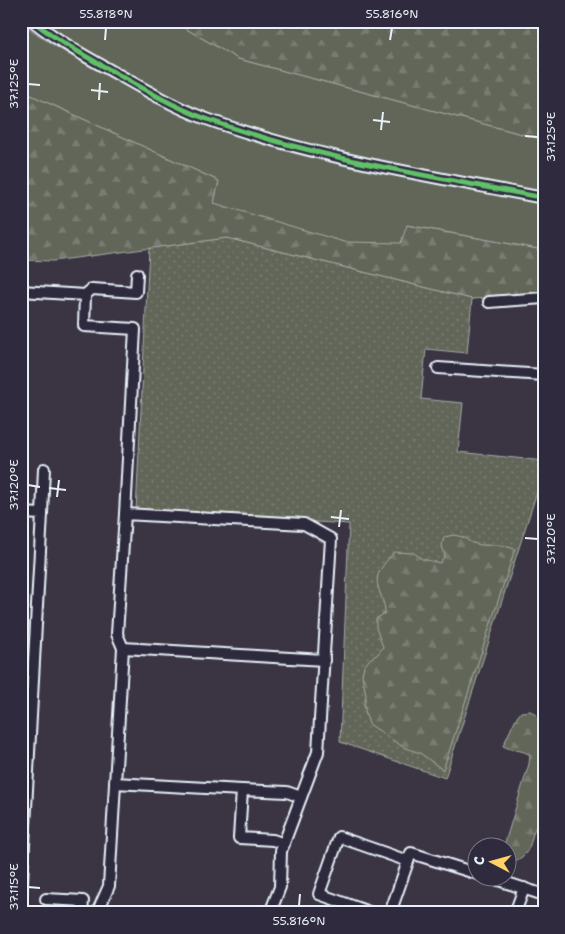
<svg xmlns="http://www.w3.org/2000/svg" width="565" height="934" font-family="'Shantell Sans',sans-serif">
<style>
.grass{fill:url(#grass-dots);stroke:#a5aca8}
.forest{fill:url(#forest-firs);stroke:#a5aca8}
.green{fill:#626659;stroke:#a5aca8}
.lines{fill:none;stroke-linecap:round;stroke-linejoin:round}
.minor-casing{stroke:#e8f1f8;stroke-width:14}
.minor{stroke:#2f2a3d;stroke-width:10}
.cycleway-casing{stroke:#2f2a3d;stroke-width:8}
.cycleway{stroke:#61c268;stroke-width:5}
.ticks{fill:none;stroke:#e8f1f8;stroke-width:2}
.neatline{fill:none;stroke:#e8f1f8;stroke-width:2}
.ticks-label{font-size:12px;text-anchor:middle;fill:#e8f1f8}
</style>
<defs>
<pattern id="grass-dots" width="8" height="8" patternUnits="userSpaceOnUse" patternTransform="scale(1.25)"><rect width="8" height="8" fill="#626659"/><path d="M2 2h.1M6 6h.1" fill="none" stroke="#787c72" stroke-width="1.8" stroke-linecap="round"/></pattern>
<pattern id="forest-firs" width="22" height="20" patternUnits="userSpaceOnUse" patternTransform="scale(1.25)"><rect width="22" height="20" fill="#626659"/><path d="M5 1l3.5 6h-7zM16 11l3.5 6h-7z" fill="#787c72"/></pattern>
</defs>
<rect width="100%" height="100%" fill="#3b3443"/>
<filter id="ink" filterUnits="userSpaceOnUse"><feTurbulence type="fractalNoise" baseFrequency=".02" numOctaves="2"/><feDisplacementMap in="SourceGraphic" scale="10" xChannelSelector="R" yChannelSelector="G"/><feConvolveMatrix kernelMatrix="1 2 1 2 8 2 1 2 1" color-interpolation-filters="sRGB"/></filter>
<g filter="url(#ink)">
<polygon class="grass" points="227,238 472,299 467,353 426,349 421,399 463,403 458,452 544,461 544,470 445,778 340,742 349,524 136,511 149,248"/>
<g class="forest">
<polygon points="172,21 544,21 544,140 238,59"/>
<polygon points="21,88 31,95 219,181 214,203 406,225 544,250 544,294 472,299 227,238 53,261 21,260"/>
<path d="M454,535L463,537L472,543L481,545H500L515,549L443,770L420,753L403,747L369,724L366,715L364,705L366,695L362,675L364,666L370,659L378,654L383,647L376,628V619L385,613C385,602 380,596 378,586C374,573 386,562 394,552L414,553L422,559L440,563L445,555L442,546L444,537Z"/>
<path d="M531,711L538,717L544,739V818C525,829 540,855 509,863L508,861V846H504L529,764L530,755C521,749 512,751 503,746L515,720L521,712Z"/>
</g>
<g class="green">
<polygon points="42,21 172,21 238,59 544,140 544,193 361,158 287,138 206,113 156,90 89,53"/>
<path d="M21,22C48,44 80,61 111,78C141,94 171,110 203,122C312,164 429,181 544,203V250L407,225L401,243L344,242L214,203L219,181L31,95L21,88Z"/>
</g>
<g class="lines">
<g class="minor-casing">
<g id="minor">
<path d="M33,21C59,42 90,59 119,75C147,91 175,107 204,118C313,158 430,176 544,198"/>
<polyline points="21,291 85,295 84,326 135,329 125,514"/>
<polyline points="85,295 92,289 136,292 137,274"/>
<polyline points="489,302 544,298"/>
<polyline points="438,368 544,375"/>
<polyline points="21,513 42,514 21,900"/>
<polyline points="42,514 44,469"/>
<polyline points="123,648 324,660"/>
<polyline points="21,695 32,696"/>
<polyline points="115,783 242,790 239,838 273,840 284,844"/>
<polyline points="242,790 287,792 301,797"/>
<polyline points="486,876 544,895"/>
<polyline points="46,899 83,901 82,913"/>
<polyline points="97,913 109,886 123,648 117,634 125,514 304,524 331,539 318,752 281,851 280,887 270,913"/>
<polyline points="372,913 319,894 339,837 408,861"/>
<polyline points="390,913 411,853 478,874"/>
<polyline points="515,913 524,888"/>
</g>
</g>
<use href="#minor" class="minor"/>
<g class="cycleway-casing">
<path id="cycleway" d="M33,21C59,42 90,59 119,75C147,91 175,107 204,118C313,158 430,176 544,198"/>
</g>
<use href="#cycleway" class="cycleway"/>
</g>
</g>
<path class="ticks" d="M105,40L106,28M390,40L392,28M28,84L40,85M91,90L108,92M99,100L100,83M373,120L390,122M381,130L383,112M525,136L538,137M28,485L40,487M49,488L66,490M57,497L59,480M331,517L349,519M339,527L341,510M525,538L538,539M28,887L40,888M299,906L300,894"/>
<rect width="565" height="934" fill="none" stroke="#2f2a3d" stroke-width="55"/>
<g transform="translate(492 862) rotate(276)"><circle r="24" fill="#2f2a3d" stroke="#797a88"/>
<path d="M0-4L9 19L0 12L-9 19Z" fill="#ffd166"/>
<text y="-8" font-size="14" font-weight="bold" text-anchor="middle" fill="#e8f1f8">С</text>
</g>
<rect x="28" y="28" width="510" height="878" class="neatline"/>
<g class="ticks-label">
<text x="106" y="18">55.818°N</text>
<text x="392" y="18">55.816°N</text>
<text transform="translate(14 84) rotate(-90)" y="4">37.125°E</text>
<text transform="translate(551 137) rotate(-90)" y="4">37.125°E</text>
<text transform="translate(14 485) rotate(-90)" y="4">37.120°E</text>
<text transform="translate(551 539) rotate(-90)" y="4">37.120°E</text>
<text transform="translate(14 887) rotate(-90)" y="4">37.115°E</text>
<text x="299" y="925">55.816°N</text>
</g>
</svg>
